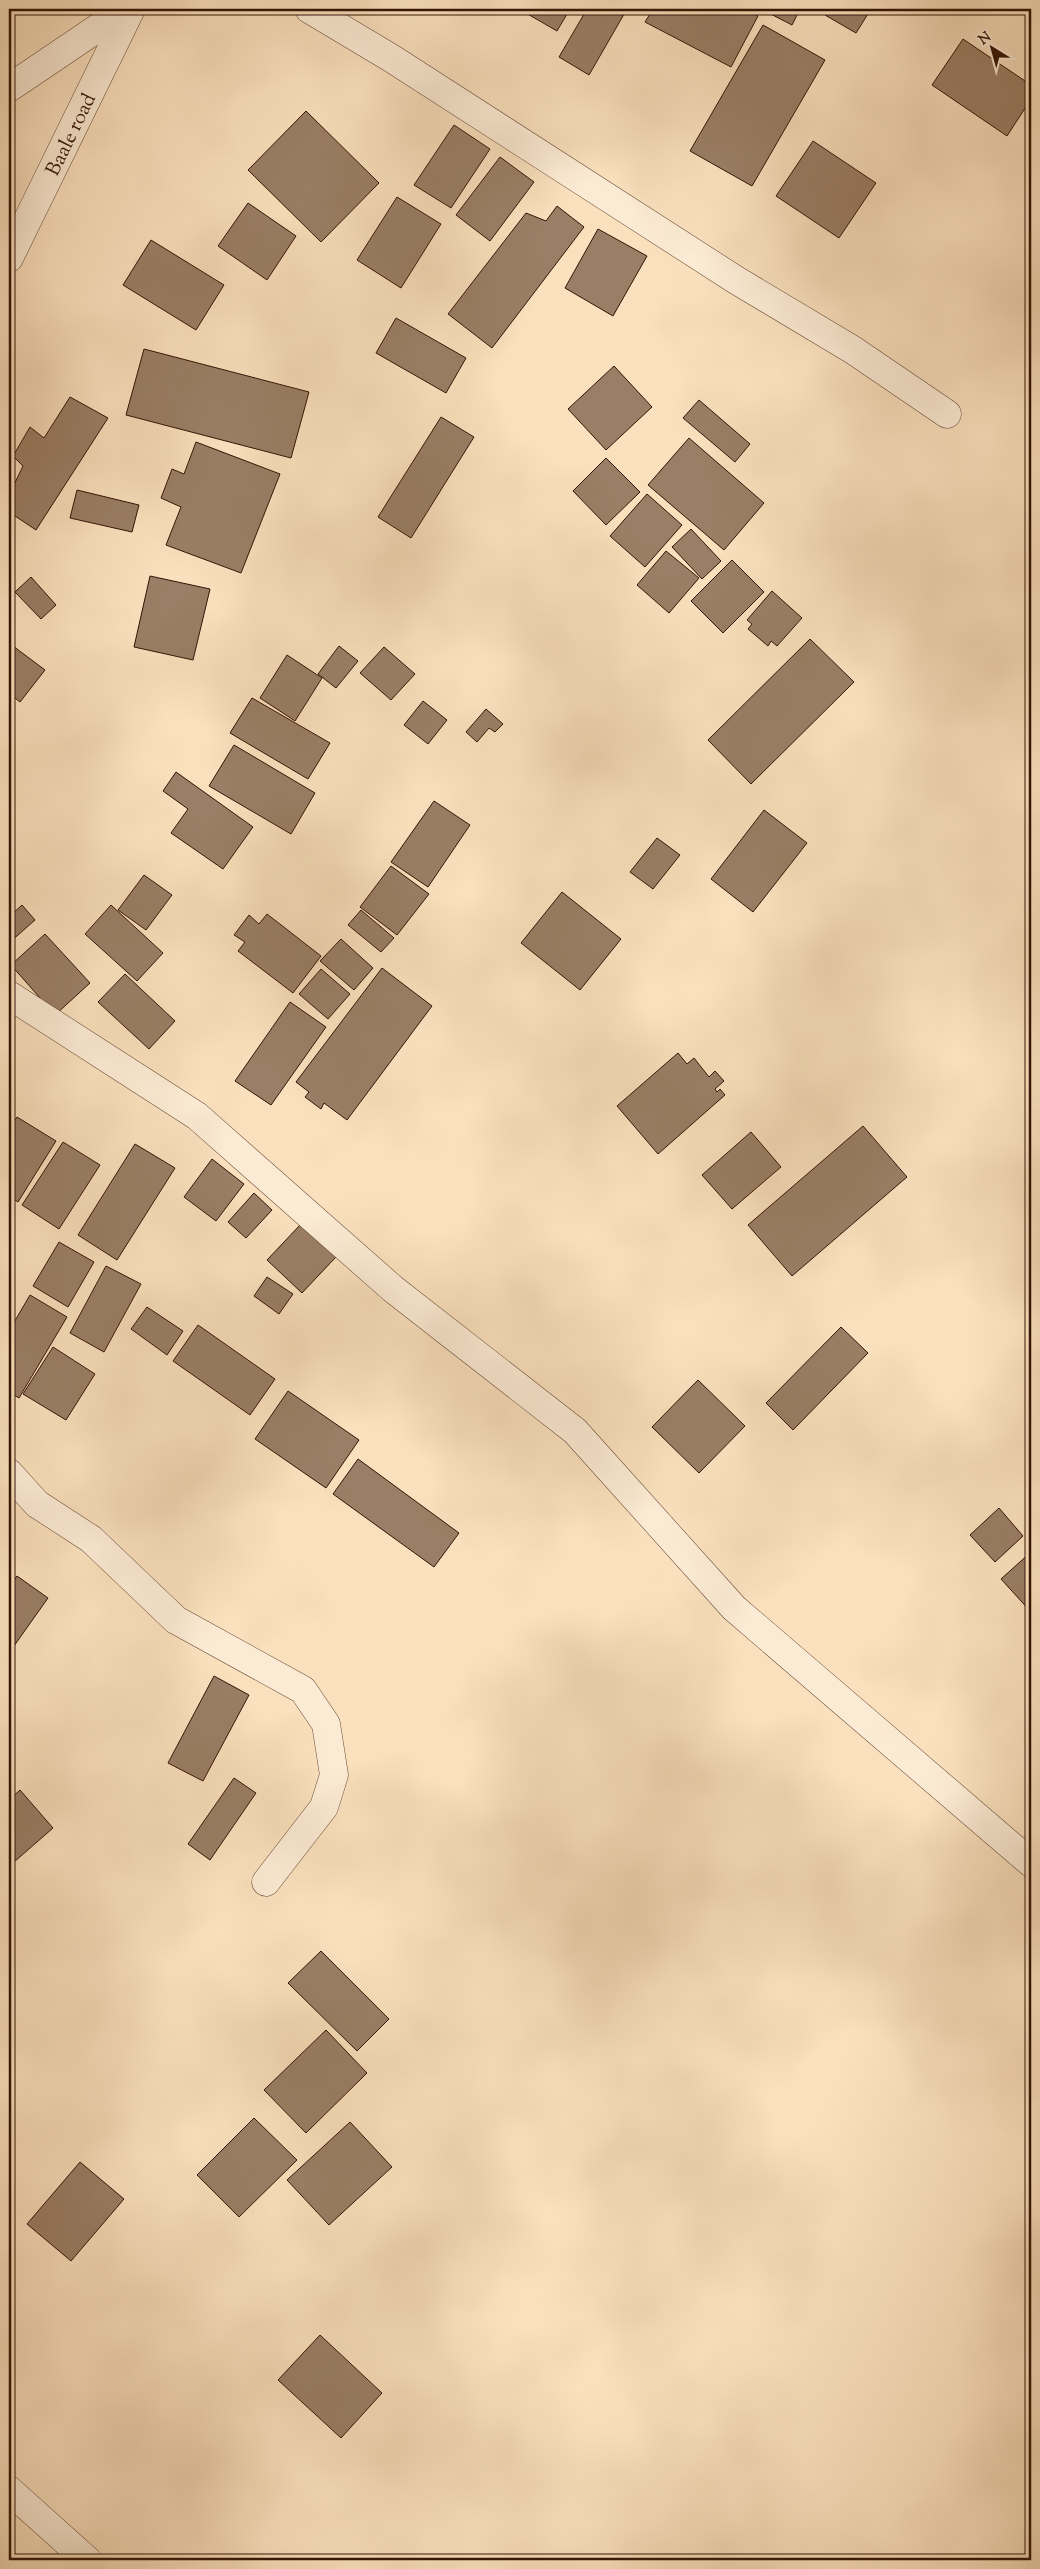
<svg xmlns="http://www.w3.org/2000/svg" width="1040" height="2569" font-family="'Sorts Mill Goudy',serif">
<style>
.building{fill:#9a7e65;stroke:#331406}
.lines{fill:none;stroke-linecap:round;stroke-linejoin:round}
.minor-casing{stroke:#654734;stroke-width:29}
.minor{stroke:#fcebd4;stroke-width:28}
.labels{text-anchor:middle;stroke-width:4;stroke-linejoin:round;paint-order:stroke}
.street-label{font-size:20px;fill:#331406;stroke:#fcebd4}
</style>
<rect width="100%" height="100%" fill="#fae0bd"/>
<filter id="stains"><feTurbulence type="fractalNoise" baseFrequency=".004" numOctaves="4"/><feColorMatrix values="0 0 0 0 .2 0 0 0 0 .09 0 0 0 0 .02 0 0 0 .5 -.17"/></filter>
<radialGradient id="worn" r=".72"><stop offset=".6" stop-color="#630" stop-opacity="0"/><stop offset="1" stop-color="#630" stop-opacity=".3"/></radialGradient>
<g class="building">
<polygon points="519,9 570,9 557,31"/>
<polygon points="587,9 627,9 589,75 559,57"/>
<polygon points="653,9 744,9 758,16 731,67 645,22"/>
<polygon points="761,9 800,9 792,25"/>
<polygon points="830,9 871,9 856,33 825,15"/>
<polygon points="763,25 825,60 752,186 690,151"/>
<polygon points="963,39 1031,85 1031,99 1007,136 932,85"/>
<polygon points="306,111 379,183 321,242 248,170"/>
<polygon points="454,125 490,149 451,208 414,185"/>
<polygon points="813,141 876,183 839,238 776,196"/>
<polygon points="500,157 534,182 490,241 456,215"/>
<polygon points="397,197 441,224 401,288 357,260"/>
<polygon points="248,203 296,236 267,280 218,246"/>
<polygon points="557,206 584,227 492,348 448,314 526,213 546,221"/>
<polygon points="598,229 647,256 613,316 565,288"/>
<polygon points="151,240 224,285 196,330 123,285"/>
<polygon points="396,318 466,358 446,393 376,353"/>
<polygon points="144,349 309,392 291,458 126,415"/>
<polygon points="614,366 652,407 606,450 568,409"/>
<polygon points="70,397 108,418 36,530 9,512 9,495 23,466 13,456 30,427 44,438"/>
<polygon points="699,400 750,444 735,462 683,418"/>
<polygon points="441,417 474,437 411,538 378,517"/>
<polygon points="689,438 764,503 724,550 648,485"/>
<polygon points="196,442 280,474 241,573 166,545 181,507 161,498 172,469 184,474"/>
<polygon points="606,458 640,492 606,525 573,491"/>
<polygon points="77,490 139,505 132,532 70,518"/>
<polygon points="647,494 682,525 645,567 610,536"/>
<polygon points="691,529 721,561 702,579 672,547"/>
<polygon points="666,551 699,578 669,613 637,585"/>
<polygon points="732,560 764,592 723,633 691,601"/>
<polygon points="150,576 210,589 193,660 134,647"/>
<polygon points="31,577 56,605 41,619 15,592"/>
<polygon points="772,591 802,618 777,646 771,641 768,646 748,629 752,624 747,620"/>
<polygon points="810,639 854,682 751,784 708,740"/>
<polygon points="9,643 45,670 20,702 9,693"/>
<polygon points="339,646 358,661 336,688 318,674"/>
<polygon points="384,647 415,674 391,700 360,673"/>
<polygon points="287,655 322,678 295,721 260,698"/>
<polygon points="252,698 330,743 308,779 230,733"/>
<polygon points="423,701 447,720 428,744 404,725"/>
<polygon points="486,709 503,724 495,732 489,728 477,742 466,732"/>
<polygon points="234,745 315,793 291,834 209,786"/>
<polygon points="176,772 253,827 223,869 171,833 188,809 163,791"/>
<polygon points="434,801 470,825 428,887 391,862"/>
<polygon points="764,810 807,843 753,912 711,879"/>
<polygon points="657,838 680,855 653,889 630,872"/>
<polygon points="391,866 429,894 397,935 360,907"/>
<polygon points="144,875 172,895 146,930 118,910"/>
<polygon points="562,892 621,939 580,990 521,943"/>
<polygon points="22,905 35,920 9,943 9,913 11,915"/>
<polygon points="111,905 163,953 137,981 85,934"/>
<polygon points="361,910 394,938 381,952 348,925"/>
<polygon points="267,914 321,956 293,993 238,951 245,942 234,935 249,915 259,924"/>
<polygon points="45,934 90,983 55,1015 11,965"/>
<polygon points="341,939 373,968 354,990 320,961"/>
<polygon points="382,968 432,1006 347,1120 324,1103 321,1109 305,1097 309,1092 296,1082"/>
<polygon points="321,969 350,994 328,1019 299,994"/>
<polygon points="125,974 175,1021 149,1049 98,1002"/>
<polygon points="290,1002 326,1027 271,1105 235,1081"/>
<polygon points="678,1053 687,1064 694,1058 709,1077 715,1071 724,1081 715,1089 717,1092 720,1089 725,1095 658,1154 617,1106"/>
<polygon points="17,1117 56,1141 18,1202 9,1196 9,1129"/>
<polygon points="863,1126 907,1177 792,1276 748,1225"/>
<polygon points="751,1132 781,1167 732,1209 702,1175"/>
<polygon points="63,1142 100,1165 59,1229 22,1205"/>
<polygon points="135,1144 175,1168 117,1260 78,1235"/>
<polygon points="212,1159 244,1184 216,1221 184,1197"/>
<polygon points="254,1193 272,1210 246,1238 228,1222"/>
<polygon points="301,1224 336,1257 302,1293 267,1260"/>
<polygon points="59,1242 94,1262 68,1307 33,1286"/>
<polygon points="106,1266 141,1284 104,1352 70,1333"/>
<polygon points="267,1277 293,1294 279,1314 254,1296"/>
<polygon points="30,1295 67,1317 19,1398 9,1392 9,1331"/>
<polygon points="147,1307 183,1331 167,1355 131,1329"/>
<polygon points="198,1325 275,1379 250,1415 173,1361"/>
<polygon points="841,1327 868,1353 793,1430 766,1403"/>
<polygon points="53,1347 95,1374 66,1420 23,1394"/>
<polygon points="698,1380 745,1426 699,1473 652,1427"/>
<polygon points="288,1391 359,1440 326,1488 255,1439"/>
<polygon points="358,1459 459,1533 434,1567 333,1494"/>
<polygon points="999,1508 1023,1536 995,1562 970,1535"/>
<polygon points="1031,1552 1031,1612 1001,1579"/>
<polygon points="17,1576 48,1598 9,1653 9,1587"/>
<polygon points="214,1676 249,1695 203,1781 168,1763"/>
<polygon points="234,1778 256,1793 210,1860 188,1844"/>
<polygon points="20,1790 53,1828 14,1862 9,1856 9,1800"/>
<polygon points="321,1951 389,2019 357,2051 288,1983"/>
<polygon points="326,2030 367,2073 306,2133 264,2090"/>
<polygon points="254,2118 297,2160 239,2217 197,2175"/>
<polygon points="350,2122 392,2167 329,2225 287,2180"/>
<polygon points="80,2162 124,2199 71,2261 27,2224"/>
<polygon points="320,2335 382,2393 341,2438 278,2380"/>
</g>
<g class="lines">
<g class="minor-casing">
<g id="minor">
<polyline points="309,9 391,58 736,280 853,350 947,414"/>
<polyline points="9,88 126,9"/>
<polyline points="9,258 131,9"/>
<polyline points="9,995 197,1116 393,1289 575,1431 734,1608 1031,1863"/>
<polyline points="9,1473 37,1504 91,1539 176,1620 303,1690 326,1724 334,1775 324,1807 266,1882"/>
<polyline points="9,2490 87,2560"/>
</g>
</g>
<use href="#minor" class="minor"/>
</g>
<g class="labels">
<g class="street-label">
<text transform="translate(70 134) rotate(-64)" y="7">Baale road</text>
</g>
</g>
<rect width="1040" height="2569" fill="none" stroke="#fae0bd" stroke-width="30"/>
<rect x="10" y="10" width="1020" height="2549" fill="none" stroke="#331406" stroke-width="2.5"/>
<rect x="15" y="15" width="1010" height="2539" fill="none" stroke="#331406"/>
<g transform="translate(992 48) rotate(323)" stroke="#fcebd4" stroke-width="4" paint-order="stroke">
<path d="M0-4L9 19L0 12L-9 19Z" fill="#331406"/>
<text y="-8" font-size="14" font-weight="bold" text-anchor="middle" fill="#331406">N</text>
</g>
<rect width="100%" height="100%" filter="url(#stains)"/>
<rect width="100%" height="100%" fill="url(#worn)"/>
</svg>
